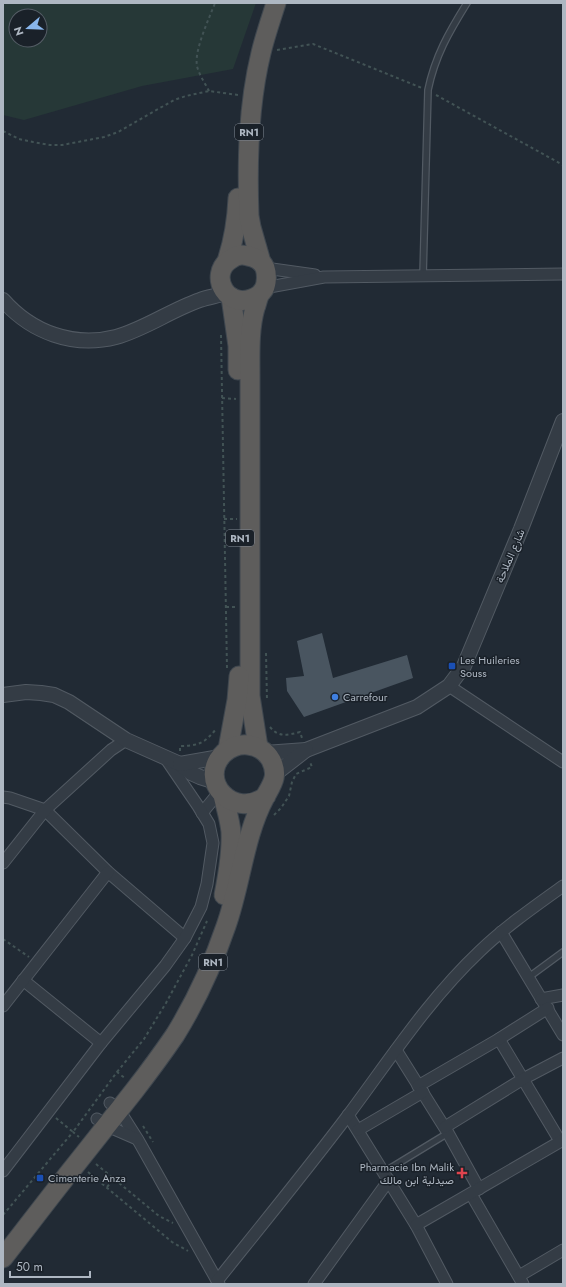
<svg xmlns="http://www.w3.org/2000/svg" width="566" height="1287" font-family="Jost,Vazirmatn,sans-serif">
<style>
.green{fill:#263837;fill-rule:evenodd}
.building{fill:#495560}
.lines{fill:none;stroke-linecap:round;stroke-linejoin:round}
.service-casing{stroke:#525a63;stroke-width:8}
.minor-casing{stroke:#525a63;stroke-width:13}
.tertiary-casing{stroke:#525a63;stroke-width:16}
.trunk-casing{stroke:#3f474f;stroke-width:21}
.path{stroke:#425355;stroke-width:2;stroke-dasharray:3 3;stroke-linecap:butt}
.service{stroke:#343c45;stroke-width:5.5}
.minor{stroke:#343c45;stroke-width:11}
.tertiary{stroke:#343c45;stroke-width:14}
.trunk{stroke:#5e5d5c;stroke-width:19}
.transit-dot{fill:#1a4fb4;stroke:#1a2129;stroke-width:1.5}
.shop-dot{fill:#3f7fe0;stroke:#1a2129;stroke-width:1.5}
.health-dot{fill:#e0444e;stroke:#1a2129;stroke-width:1.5}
.labels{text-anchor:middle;stroke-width:3;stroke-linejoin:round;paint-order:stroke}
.shield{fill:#1a2129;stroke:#828a94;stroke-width:1}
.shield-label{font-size:10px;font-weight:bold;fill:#aeb7c2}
.street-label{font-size:11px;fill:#aeb7c2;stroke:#1a2129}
.poi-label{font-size:11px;fill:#aeb7c2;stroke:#1a2129;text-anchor:start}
</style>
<rect width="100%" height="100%" fill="#212a34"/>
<path class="green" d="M3,3H256L233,69L142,86L24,120L3,115ZM16,16H40V40H16Z"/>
<polygon class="building" points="322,633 333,678 407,655 413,678 304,717 287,691 286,678 304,676 297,641"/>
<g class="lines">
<g class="service-casing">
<g id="service">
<path d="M423,276L428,90C435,56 449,32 467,3"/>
<polyline points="529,977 563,952"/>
<polyline points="384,1172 448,1133"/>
</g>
</g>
<g class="minor-casing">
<g id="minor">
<polyline points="265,268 315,275"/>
<polyline points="264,288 324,277 563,274"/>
<polyline points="449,686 563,762"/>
<polyline points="3,797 10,798 45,810 108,872 185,938"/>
<polyline points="202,813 220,791"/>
<polyline points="3,863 45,810 111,750 126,740"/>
<polyline points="501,932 563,1035"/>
<polyline points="23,980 101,1043"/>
<polyline points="541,999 563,995"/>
<polyline points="3,1006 108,872"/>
<polyline points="499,1039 560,1141"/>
<polyline points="396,1050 448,1133 479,1189"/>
<polyline points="418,1086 499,1039 548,1008"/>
<polyline points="110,1103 119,1110 138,1140 219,1284"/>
<polyline points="348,1115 416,1225 447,1284"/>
<polyline points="97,1119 107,1126 137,1139"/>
<polyline points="445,1127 523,1079 563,1058"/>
<polyline points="358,1130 423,1092"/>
<polyline points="3,1171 101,1043 165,966 185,938 201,907 207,884 213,843 209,824 198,806 166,759"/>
<polyline points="471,1194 523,1284"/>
<polyline points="416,1225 563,1140"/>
<polyline points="519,1276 563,1250"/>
<path d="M217,1281C261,1226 306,1171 349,1114C390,1059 429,999 480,951C505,927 535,906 563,886"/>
<polyline points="314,1284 389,1180"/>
</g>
</g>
<g class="tertiary-casing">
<g id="tertiary">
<path d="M3,300C31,332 73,348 116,337C145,329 171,310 200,300C208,297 217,296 226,293"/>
<polyline points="3,695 26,692 41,693 54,695 69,702 126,740 180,764 191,773 200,777 216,782"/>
<polyline points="265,753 306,750 417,707 449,686 464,666 521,529 563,421"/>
<polyline points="180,764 220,757"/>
<polyline points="275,774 306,750"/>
</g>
</g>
<g class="trunk-casing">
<g id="trunk">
<path d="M227,261C234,240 237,220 238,198"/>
<path d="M261,262L251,227L249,216C247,162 248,106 261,53C265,36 271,19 276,3"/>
<polyline points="231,297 238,346 238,370"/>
<path d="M258,747L250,696V374C250,353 249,329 255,308C257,304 257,300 259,296C260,293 263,291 264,289C267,283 267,274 265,268C262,261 255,257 248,256C242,254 236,255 231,259C206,274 228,315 259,295"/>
<polyline points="228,749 237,700 239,676"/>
<path d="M223,795C226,808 230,820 231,832C232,853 228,875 224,895"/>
<path d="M3,1258C28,1226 52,1194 77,1163C96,1139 115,1115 134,1091C148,1073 162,1054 175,1035C196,1001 213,964 226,926C241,884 244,836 265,797C272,784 279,776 271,760C266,751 257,746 248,745C239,744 231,747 224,753C196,780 234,821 266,796"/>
</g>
</g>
<g class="path">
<polyline points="277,50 313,44 422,88"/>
<path d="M209,91C205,83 199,75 197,66C194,50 209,19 215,3"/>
<polyline points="436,95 563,165"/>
<polyline points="3,131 19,139 33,142 50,145 62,145 104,137 118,132 174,100 186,96 209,91 238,95"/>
<polyline points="221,335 227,669"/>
<polyline points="222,398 236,399"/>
<polyline points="224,519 237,519"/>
<polyline points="226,607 236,607"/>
<polyline points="266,653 267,701"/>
<path d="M270,727C279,738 288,735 300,732L302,738"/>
<path d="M180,751V746C198,746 205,743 216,729"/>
<polyline points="274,815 281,808 289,796 292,782 296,774 312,767 310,762"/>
<polyline points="3,939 29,957"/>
<polyline points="117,1072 144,1039 166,1003 192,955 207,921"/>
<polyline points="56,1118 73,1132 117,1072 126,1079"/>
<polyline points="143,1126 153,1142"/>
<polyline points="96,1164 159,1216 173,1223"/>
<polyline points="88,1172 172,1242 188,1251"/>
<polyline points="107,1187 114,1179"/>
<polyline points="3,1215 73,1132 79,1137"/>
</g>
<use href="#service" class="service"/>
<use href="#minor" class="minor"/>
<use href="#tertiary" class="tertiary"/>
<use href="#trunk" class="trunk"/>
</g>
<g class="transit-dot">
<rect x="448" y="662" width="8" height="8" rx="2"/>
<rect x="36" y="1174" width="8" height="8" rx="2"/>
</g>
<circle class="shop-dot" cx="335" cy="697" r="4"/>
<path class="health-dot" d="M460 1167h4v4h4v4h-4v4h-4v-4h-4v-4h4z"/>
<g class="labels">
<g class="shield">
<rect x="235" y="124" width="28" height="16" rx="3"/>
<rect x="226" y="530" width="28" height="16" rx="3"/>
<rect x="199" y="954" width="28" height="16" rx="3"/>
</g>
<g class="shield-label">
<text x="249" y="136">RN1</text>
<text x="240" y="542">RN1</text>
<text x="213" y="966">RN1</text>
</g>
<g class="street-label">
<text transform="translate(510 556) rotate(-67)" y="4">شارع الملاحة</text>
</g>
<g class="poi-label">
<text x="460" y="664">Les Huileries<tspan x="460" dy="13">Souss</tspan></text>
<text x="343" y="701">Carrefour</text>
<text x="454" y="1171" text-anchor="end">Pharmacie Ibn Malik<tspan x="454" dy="13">صيدلية ابن مالك</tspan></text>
<text x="48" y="1182">Cimenterie Anza</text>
</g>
</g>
<rect width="566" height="1287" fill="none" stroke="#aeb7c2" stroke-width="8"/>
<g transform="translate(28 28) rotate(251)"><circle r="19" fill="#1a2129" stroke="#555d66"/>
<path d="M0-3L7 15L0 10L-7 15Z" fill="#88b6ed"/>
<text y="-6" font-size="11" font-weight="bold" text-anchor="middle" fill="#aeb7c2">N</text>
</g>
<path d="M10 1271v6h80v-6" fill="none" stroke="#aeb7c2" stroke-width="2"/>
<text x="16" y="1271" font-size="12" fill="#aeb7c2" stroke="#1a2129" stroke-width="3" paint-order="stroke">50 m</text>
</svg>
